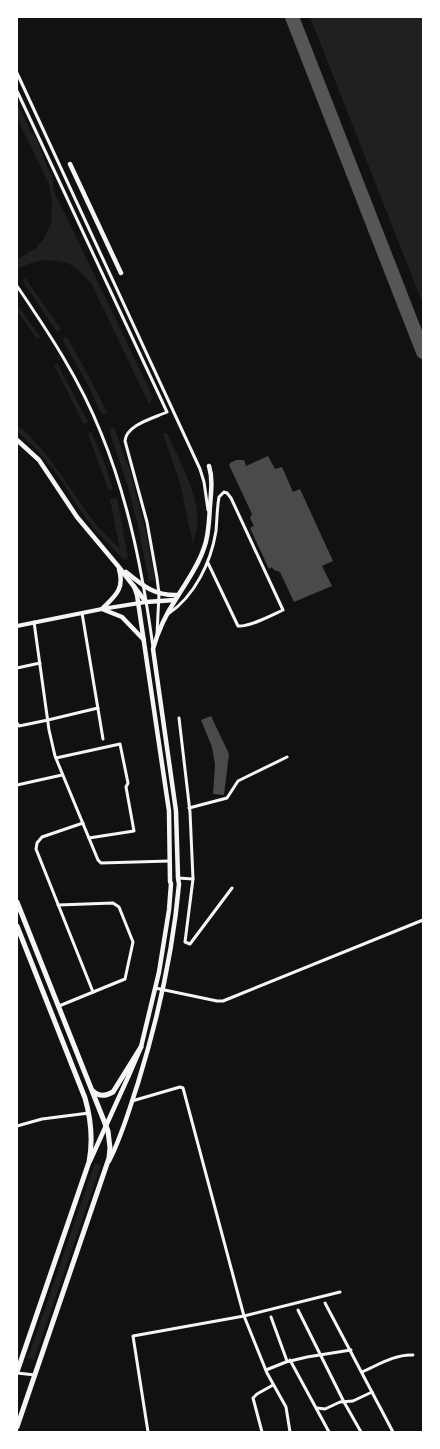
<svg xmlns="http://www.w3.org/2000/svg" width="440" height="1449" font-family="'Times New Roman',serif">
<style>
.green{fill:#202020}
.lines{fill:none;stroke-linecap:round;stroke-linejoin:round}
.taxiway{stroke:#565656;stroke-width:14}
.building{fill:#4a4a4a}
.minor{stroke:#f5f5f5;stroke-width:3}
.tertiary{stroke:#f5f5f5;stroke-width:4}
.secondary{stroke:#f5f5f5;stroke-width:4.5}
.trunk{stroke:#f5f5f5;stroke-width:5}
</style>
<rect width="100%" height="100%" fill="#111"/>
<g class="green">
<polygon points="310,17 423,17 423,304"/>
<polygon points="17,103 31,132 36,138 53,181 53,189 153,397 149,404 91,283 75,267 67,263 58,261 44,260 31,263 17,269 17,259 36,248 44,238 51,224 52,204 49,184 17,118"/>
<polygon points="25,278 61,329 57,332 22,280"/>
<polygon points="17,304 40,337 37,339 17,311"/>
<polygon points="67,337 94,386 107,413 102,415 89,387 62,339"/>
<polygon points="57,363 88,422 84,424 54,365"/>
<path d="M17,425C51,453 68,488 94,522C101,531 111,540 120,549L110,499L117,498L128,558L124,560L93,528L76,504L63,482L38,451L17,431Z"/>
<polygon points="114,427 131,474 145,528 155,580 149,581 137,522 128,487 109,430"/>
<polygon points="91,432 103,459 113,489 109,491 88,434"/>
<path d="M167,433C178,458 201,498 197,526C197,532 194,538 193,544L180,483L163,434Z"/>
<polygon points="95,1163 101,1165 34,1360 28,1358"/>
</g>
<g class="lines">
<polyline class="taxiway" points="292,17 423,352"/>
</g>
<g class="building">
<polygon points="268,456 275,469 282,467 293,492 300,489 333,561 322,566 332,586 294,602 280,572 274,570 272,567 269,569 250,528 254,526 250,518 252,514 229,465 230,463 236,460 244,460 246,466"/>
<polygon points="211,716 229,754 224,795 213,794 215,765 212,747 201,720"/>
</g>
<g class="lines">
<g class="minor">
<polyline points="17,73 200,469 204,482 208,510"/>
<path d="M17,91L167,412C154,418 126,425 125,441L147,522L157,578L159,594L157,634"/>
<path d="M17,286C49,333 80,380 101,433C129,501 143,575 153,647"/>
<polyline points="82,613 103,739"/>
<path d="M168,614C195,596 211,562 216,531C217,520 217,508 219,497L224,492L227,493L231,498L283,610C272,615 250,627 238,626L208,563"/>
<polyline points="34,622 49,730 55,756 98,860 101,863 170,861"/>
<polyline points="17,668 40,663"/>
<polyline points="179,718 190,812 193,879 185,942 190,944 232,888"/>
<polyline points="17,723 19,726 48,720 98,708"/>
<polyline points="56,758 120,744 128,783 126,787 134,831 89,838"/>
<polyline points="17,785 62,775"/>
<polyline points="189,808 227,798 238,781 287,757"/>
<polyline points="83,823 42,837 37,843 36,849 93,992"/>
<polyline points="178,878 193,879"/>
<polyline points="58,905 113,903 119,907 133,942 125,979 59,1006"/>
<polyline points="155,988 217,1001 223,1001 423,920"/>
<polyline points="132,1101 180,1087 183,1088 238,1294 244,1316 267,1373 286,1407 290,1432"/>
<polyline points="17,1126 42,1119 89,1113"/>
<polyline points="325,1303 393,1432"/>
<polyline points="298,1310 344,1402 361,1432"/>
<polyline points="271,1317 287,1361"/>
<polyline points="290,1360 329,1432"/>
<polyline points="266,1370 286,1362 307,1357 351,1350"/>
<path d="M362,1372C378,1365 395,1354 413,1355"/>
<polyline points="17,1373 35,1375"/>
<polyline points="317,1408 325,1409 340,1402 353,1401 372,1392"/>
<polyline points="148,1432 133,1336 244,1316 340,1292"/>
<polyline points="262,1432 253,1398 257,1394 273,1385"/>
</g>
<polyline class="tertiary" points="17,626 102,609 146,602"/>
<g class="secondary">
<polyline points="70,164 121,273"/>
<polyline points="17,440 39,460 77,517 118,566 146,602 175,600"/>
<path d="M119,569C125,589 115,596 102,609L122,617L144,640"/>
<path d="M126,572C143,586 155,596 178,595"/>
<polyline points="90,1161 129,1075 141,1047 159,972 169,910 171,884 170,881 169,811 137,595 134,586"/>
<path d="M109,1161C122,1136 129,1110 138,1083C158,1018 173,952 179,884L178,878L176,811L153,649C158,631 166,614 176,599C186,582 198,567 204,548C209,535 209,520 210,506C211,493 213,479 209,466"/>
</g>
<g class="trunk">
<polyline points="17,902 108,1131 110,1148 109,1158 17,1427"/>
<path d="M17,926L85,1098C91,1119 93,1141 89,1162L17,1372"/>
<path d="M93,1091C99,1097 106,1096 113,1092L141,1047"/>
</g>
</g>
<rect width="440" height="1449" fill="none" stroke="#ffffff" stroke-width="36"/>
</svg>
